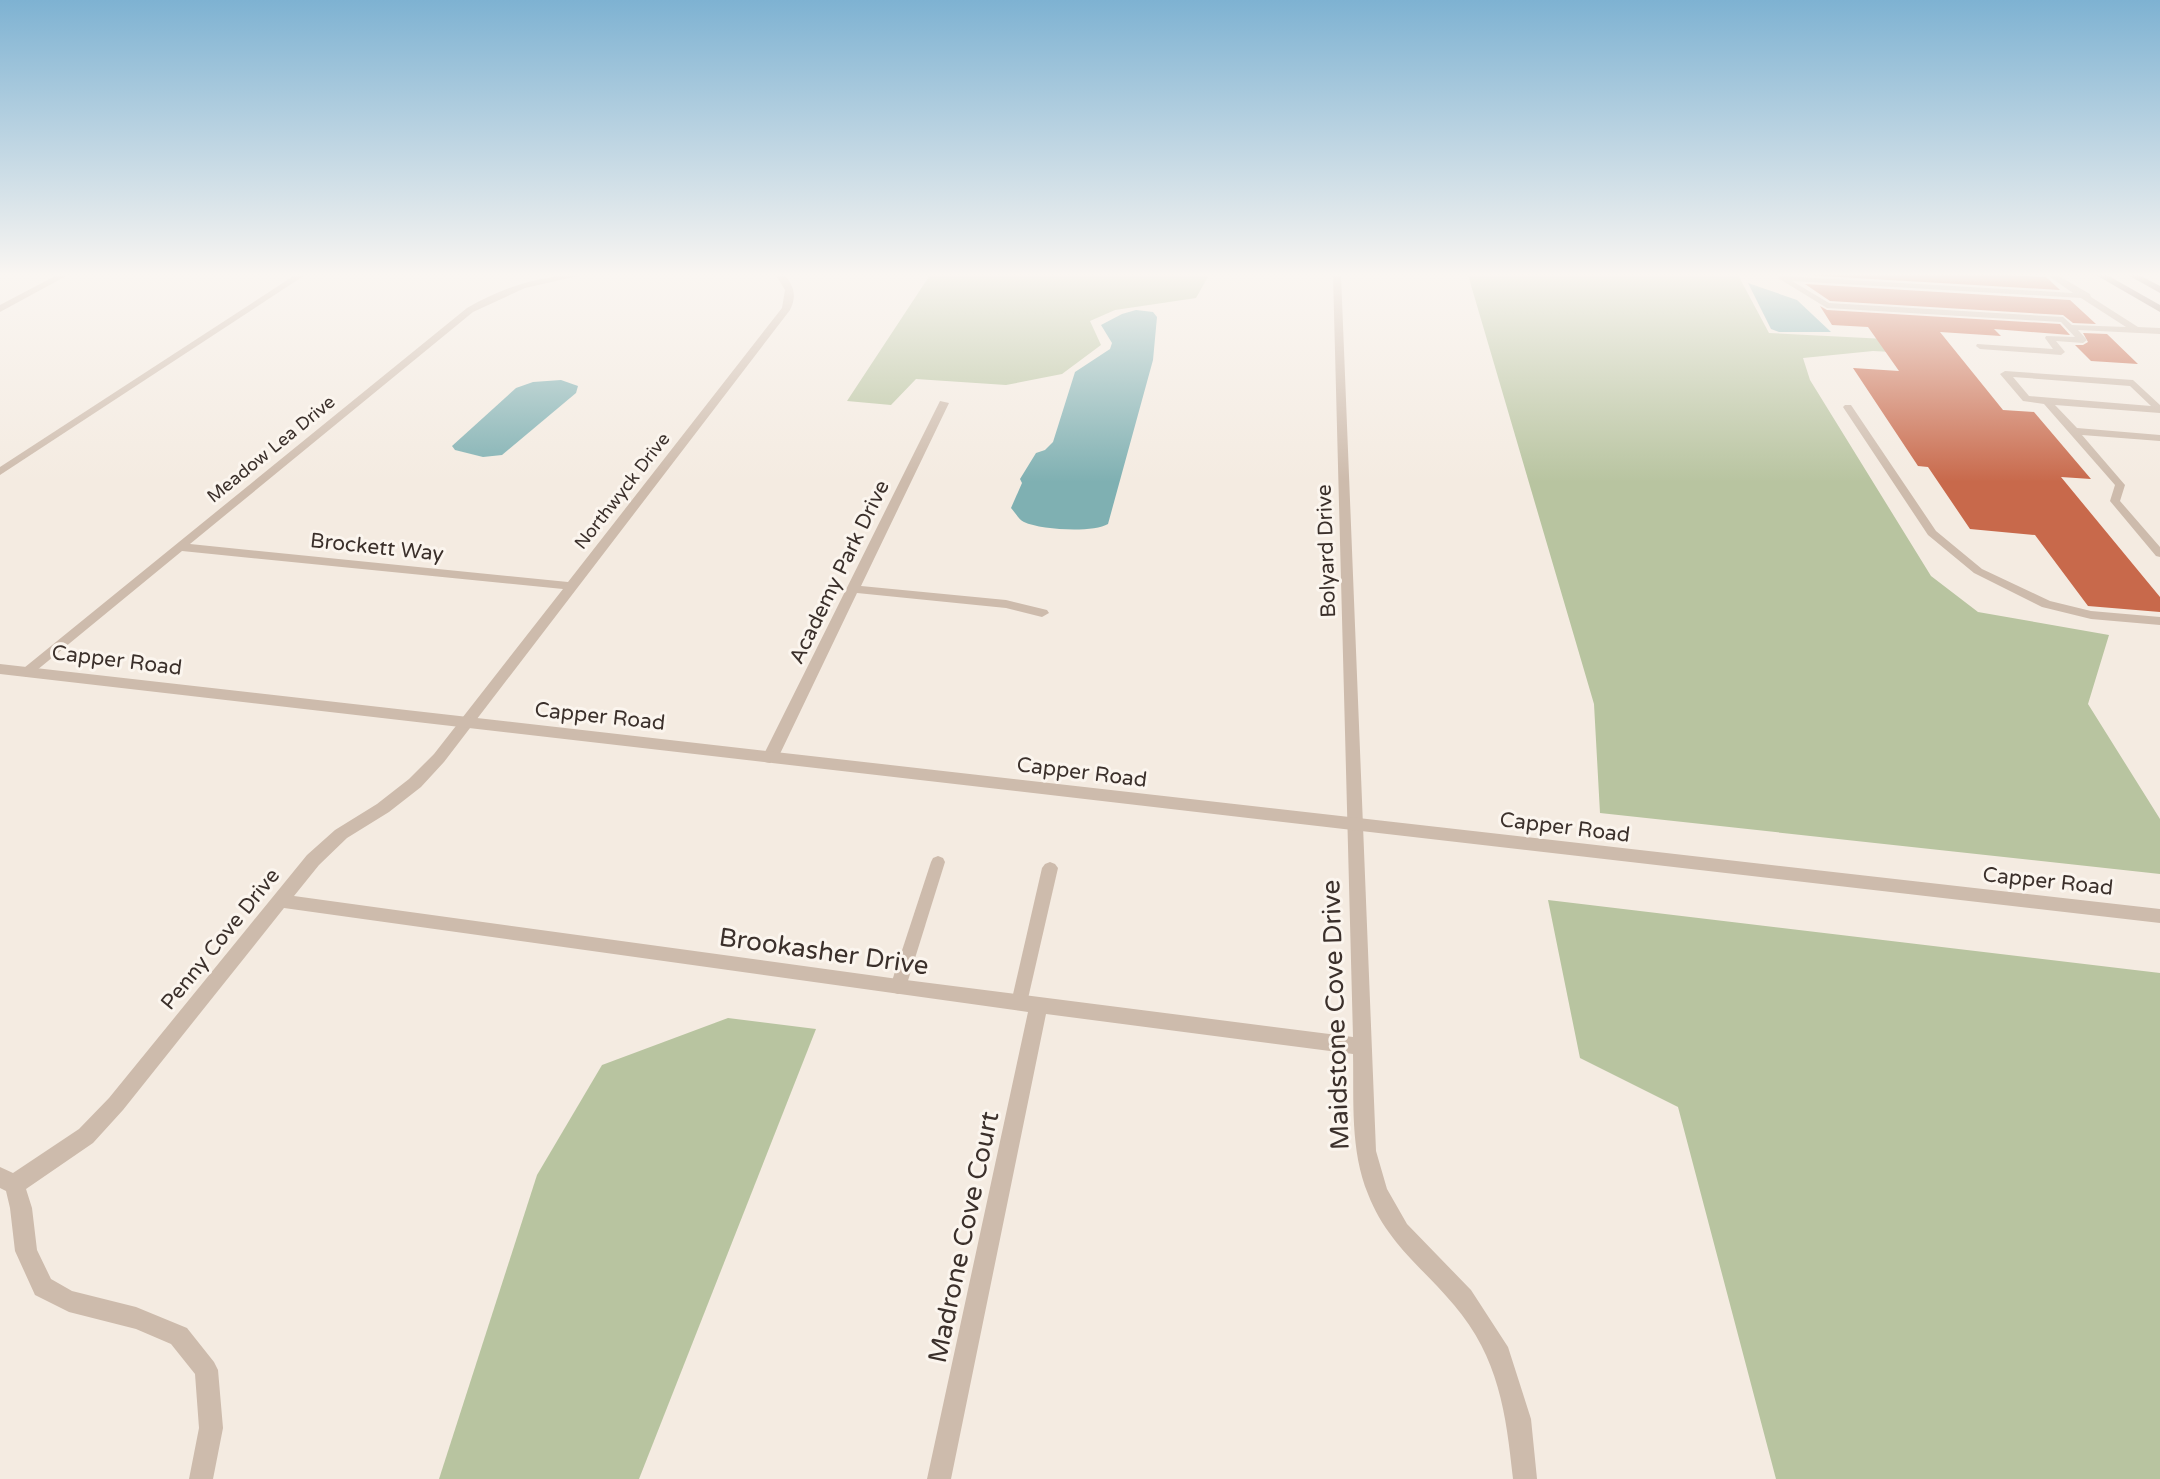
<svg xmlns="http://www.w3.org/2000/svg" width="2160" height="1479" font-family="'Varela Round',sans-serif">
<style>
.green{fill:#b8c4a0}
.water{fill:#7fb0b2}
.building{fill:#c8694b}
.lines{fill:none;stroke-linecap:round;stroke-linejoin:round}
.service{fill:#cdbbac;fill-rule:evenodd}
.minor{fill:#cdbbac;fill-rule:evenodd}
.tertiary{fill:#cdbbac;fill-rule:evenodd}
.secondary{fill:#a18a7d;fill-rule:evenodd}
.labels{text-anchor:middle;stroke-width:6;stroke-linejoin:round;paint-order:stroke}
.far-street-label{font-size:18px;fill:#3b302b;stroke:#fbf5ee}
.street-label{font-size:21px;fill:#3b302b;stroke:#fbf5ee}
.near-street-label{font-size:26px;fill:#3b302b;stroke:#fbf5ee}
</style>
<rect width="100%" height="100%" fill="#f4ebe1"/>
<g class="green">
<polygon points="930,275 1209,275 1196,298 1115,310 1090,321 1101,345 1062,374 1006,385 916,379 891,405 847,401"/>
<polygon points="1468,275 1738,275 1769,333 1945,342 1949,355 1873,351 1803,358 1810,380 1931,576 1978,612 2109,635 2088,704 2160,819 2160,874 1600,813 1594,704"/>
<polygon points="1548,900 2160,973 2160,1479 1776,1479 1678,1107 1580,1058"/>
<polygon points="728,1018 816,1029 639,1479 439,1479 537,1175 602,1065"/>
</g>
<g class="water">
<polygon points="1748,283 1797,300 1831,332 1779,332 1771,329"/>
<path d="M1136,310L1153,312L1157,317L1153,360L1108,524C1093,533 1041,530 1024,522C1019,520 1015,512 1011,508L1022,483L1020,479L1036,453L1045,450L1053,442L1075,372L1110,349L1112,343L1101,325L1122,314Z"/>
<polygon points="561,380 578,386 576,393 502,455 483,457 455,450 452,446 516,388 533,382"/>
</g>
<g class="building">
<polygon points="1805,275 2010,275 2046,277 2060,290"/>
<polygon points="1805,284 2070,300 2096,324 2073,323 2063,315 1830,301"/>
<polygon points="1820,306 1827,310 2060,324 2070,335 1994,329 2001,336 1940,332 2003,410 2034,412 2091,479 2061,477 2160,597 2160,612 2088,606 2035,535 1970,529 1928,467 1918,466 1853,368 1899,371 1868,327 1832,325"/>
<polygon points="2083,333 2107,334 2138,364 2091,361 2075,345 2083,345 2088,342"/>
</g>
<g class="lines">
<g class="service">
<path d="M2047,275H2057L2090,294L2091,297L2138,327L2160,328V334L2078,330L2087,340L2083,343L2056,341L2065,352L2061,355L1980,349L1976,346L1977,344L2053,349L2045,338L2046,336L2075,337L2061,322L1827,308L1778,278L1782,276L2073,293ZM1792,281L2081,298L2126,327L2072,325L2063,317L1829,303Z"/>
<path d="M2005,371L2133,380L2160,405V413L2055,405L2077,428L2160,435V441L2082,435L2125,485L2120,501L2160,547V557L2156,556L2110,501L2115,485L2044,404L2023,401L2000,374ZM2013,377L2130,386L2151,406L2029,396Z"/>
<polygon points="1845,405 1851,405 1936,531 1982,569 2050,601 2091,611 2160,617 2160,625 2091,619 2042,607 1974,573 1928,535 1843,407"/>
<polygon points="938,856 943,858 945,862 906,987 904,992 898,994 892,992 890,987 931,862 933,858"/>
<polygon points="1050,862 1055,864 1058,868 1027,1003 1025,1008 1019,1010 1013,1008 1011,1003 1042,868 1045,864"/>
</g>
<g class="minor">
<polygon points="57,275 68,275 0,312 0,305"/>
<polygon points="295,275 305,275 0,475 0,467"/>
<path d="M582,275L525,288L473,312L190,544L568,582L782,308L785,290L776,275H785C794,287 797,296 790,310L444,762L421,787L389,812L347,838L319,865L294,896L898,979L1353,1037L1333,275H1341L1376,1151L1387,1189L1407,1224L1471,1290L1508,1347L1531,1419L1537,1479H1513C1506,1413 1499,1358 1454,1305C1422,1267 1387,1243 1368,1194C1350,1150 1354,1101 1353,1054L1046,1014L951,1479H927L1028,1012L284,908L123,1110L93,1143L26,1189L32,1208L37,1250L51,1279L72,1291L136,1307L187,1328L214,1362L218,1370L223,1428L213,1479H189L199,1428L195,1374L171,1344L136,1329L69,1312L35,1295L15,1251L10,1208L6,1191L0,1188V1167L13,1173L79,1129L109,1098L307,855L335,830L377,804L409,779L434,754L563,589L182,551L31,675L26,677L19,672L467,308C504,287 540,275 582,275Z"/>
<polygon points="940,401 949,403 861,586 1006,600 1047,610 1049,613 1042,617 1006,608 857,593 778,758 770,763 765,762 762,758"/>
</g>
<polygon class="tertiary" points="0,664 2160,909 2160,923 0,674"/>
<g class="secondary">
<polygon points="2096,275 2107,275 2160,305 2160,312"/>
<polygon points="2128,275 2139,275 2160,286 2160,293"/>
</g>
</g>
<linearGradient id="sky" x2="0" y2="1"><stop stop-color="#7eb2d2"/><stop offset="0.57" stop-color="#faf6f2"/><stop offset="1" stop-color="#faf6f2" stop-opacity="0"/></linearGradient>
<rect width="2160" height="482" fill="url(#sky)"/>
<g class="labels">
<g class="far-street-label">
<text transform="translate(271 449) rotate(-39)" y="6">Meadow Lea Drive</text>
<text transform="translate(622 491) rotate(-52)" y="6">Northwyck Drive</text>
</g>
<g class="street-label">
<text transform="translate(377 547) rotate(6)" y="7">Brockett Way</text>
<text transform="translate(1326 551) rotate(-92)" y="7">Bolyard Drive</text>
<text transform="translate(839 572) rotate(-64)" y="7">Academy Park Drive</text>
<text transform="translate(117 660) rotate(7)" y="7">Capper Road</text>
<text transform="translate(600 716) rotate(6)" y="7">Capper Road</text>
<text transform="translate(1082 772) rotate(7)" y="7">Capper Road</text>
<text transform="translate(1565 827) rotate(7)" y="7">Capper Road</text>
<text transform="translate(2048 881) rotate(6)" y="7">Capper Road</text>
<text transform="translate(220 939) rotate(-51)" y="7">Penny Cove Drive</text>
</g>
<g class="near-street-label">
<text transform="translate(824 951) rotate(8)" y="9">Brookasher Drive</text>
<text transform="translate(1335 1015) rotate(-92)" y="9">Maidstone Cove Drive</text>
<text transform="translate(963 1237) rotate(-78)" y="9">Madrone Cove Court</text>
</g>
</g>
</svg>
